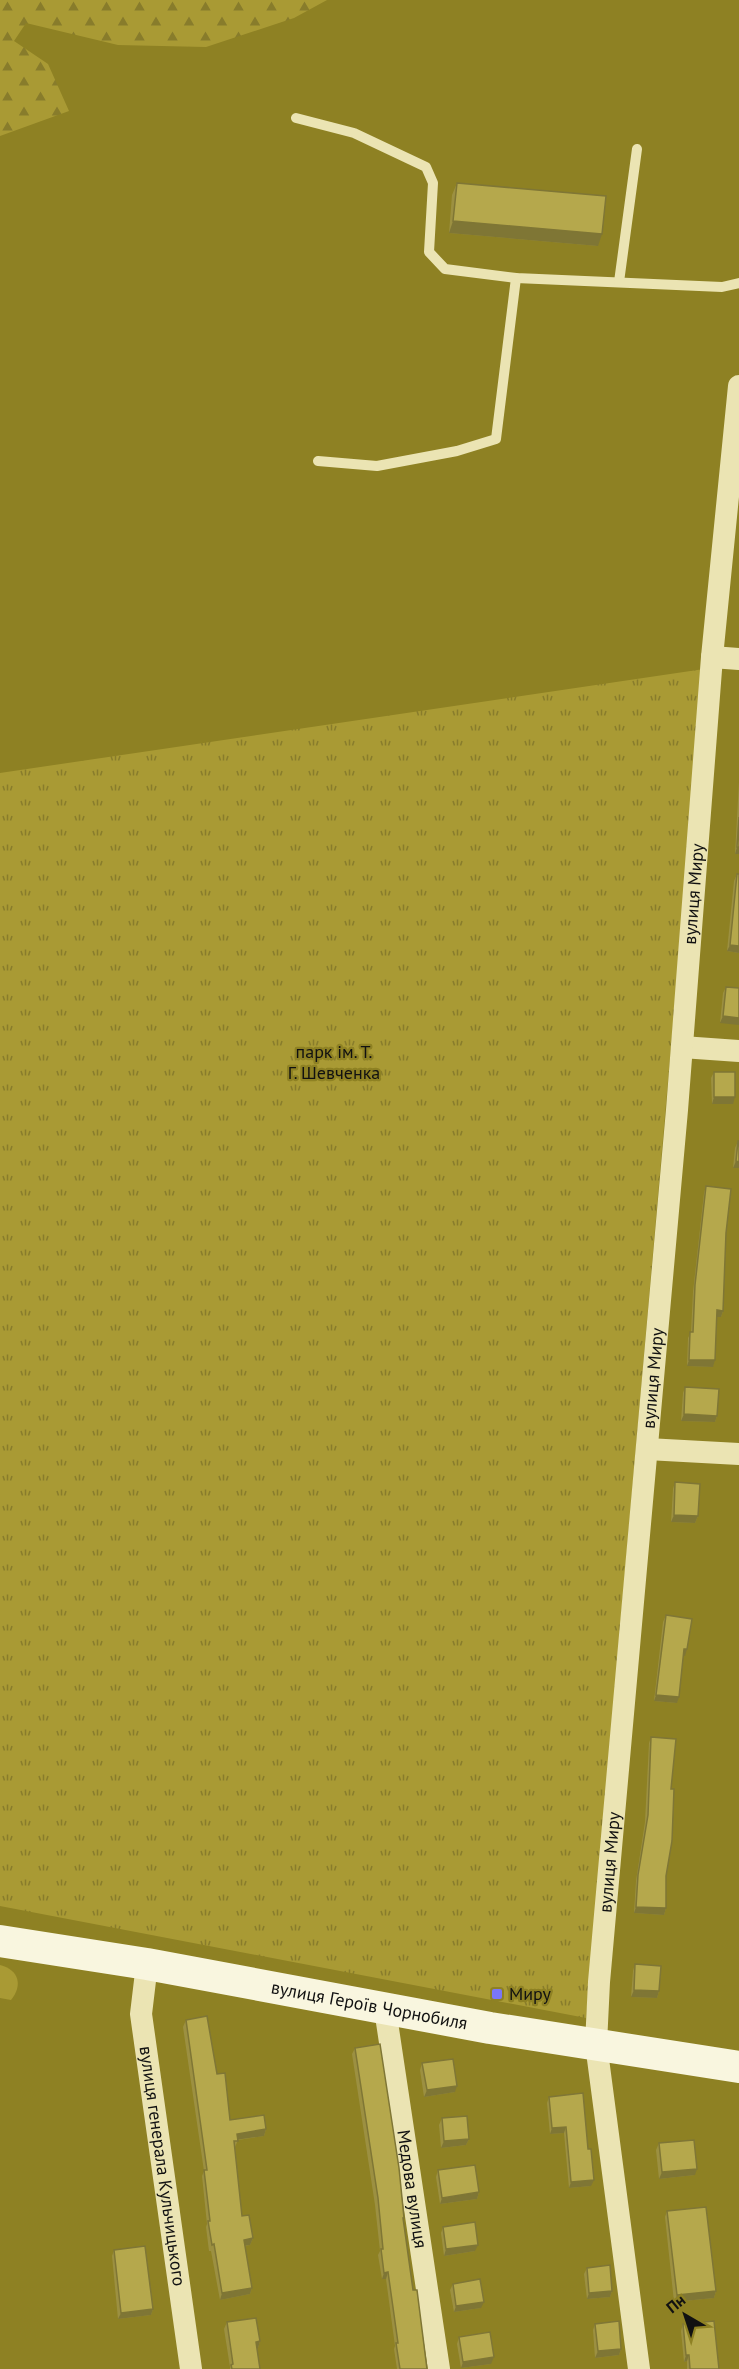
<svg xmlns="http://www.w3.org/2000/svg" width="739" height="2369" font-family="'PT Sans',sans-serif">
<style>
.grass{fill:#a99a34}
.forest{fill:url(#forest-firs)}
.park{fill:url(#park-tufts)}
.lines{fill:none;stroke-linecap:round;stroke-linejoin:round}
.lane{stroke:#ebe4b3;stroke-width:10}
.street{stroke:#ebe4b3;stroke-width:22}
.secondary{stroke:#f9f6df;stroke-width:32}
.wall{fill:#9c9041}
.shaded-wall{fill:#7f7635}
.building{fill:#b5a84c;stroke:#7f7635;stroke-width:1.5}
.poi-dot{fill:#7a76f6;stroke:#8e8123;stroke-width:2}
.labels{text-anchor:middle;stroke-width:4.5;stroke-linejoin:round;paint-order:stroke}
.street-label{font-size:18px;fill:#111;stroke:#8e8123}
.park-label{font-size:18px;fill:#111;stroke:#8e8123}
.poi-label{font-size:18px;fill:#111;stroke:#8e8123;text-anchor:start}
</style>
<defs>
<pattern id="forest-firs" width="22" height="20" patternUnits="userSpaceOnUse" patternTransform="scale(1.5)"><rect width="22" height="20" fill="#a99a34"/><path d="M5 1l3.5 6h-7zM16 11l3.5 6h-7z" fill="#887c2b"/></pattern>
<pattern id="park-tufts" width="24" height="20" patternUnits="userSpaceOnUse" patternTransform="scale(1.5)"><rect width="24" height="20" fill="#a99a34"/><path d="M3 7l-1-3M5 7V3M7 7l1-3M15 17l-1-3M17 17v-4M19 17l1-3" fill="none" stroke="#887c2b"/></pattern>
</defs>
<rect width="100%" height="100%" fill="#8e8123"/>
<path class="grass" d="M0,1965C19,1970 23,1985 11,2000L0,1998Z"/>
<polygon class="forest" points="0,0 327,0 294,18 206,47 118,45 26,23 14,41 48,64 69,111 0,136"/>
<polygon class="park" points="704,669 586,2018 0,1906 0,773"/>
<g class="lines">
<g class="lane">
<polyline points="296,118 354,133 426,167 433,183 429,252 445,269 516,278 722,287 739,283"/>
<polyline points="619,282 637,149"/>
<polyline points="318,461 377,466 457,451 496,439 516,278"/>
</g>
<g class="street">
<polyline points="712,657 739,659"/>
<polyline points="682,1047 739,1051"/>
<polyline points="647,1449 739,1454"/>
<path id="s1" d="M147,1964L141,2014L191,2369"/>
<path id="s2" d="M385,2009L439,2369"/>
<path id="s3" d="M639,2369L596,2044L599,1982L677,1110L712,657L739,386"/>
</g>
<path class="secondary" id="s4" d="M0,1941L147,1964L490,2028L739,2067"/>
</g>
<g class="wall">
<polygon points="457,183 598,246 449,233 452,195"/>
<polygon points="739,782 739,854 735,854"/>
<polygon points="737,874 739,953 727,951 734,881"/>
<polygon points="726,987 739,988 720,1023 723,993"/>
<polygon points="714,1072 733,1104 712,1104 711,1078"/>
<polygon points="738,1141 739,1168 733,1168 735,1148"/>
<polygon points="706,1186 726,1233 723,1311 721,1317 717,1317 713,1367 687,1366 688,1338 691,1332 693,1292 704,1193"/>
<polygon points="685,1387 717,1416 715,1422 681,1421 683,1393"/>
<polygon points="675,1482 698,1516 695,1523 671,1522 673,1489"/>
<polygon points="666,1615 685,1656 683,1655 677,1703 654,1701 663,1622"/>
<polygon points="651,1737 671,1789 666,1876 666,1908 664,1915 634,1913 636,1881 645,1822 649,1743"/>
<polygon points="635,1964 659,1991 657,1998 631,1997 633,1971"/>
<polygon points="186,2020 217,2074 230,2120 266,2129 264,2136 238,2140 235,2147 242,2216 253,2238 250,2245 245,2246 252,2288 250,2294 220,2300 211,2251 209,2251 206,2227 207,2224 202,2176 204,2171 183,2027"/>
<polygon points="355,2048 403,2221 413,2290 427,2369 397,2369 394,2349 395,2346 386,2279 382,2279 378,2255 380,2251 375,2205 352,2054"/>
<polygon points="422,2063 455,2092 424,2097 420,2070"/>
<polygon points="549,2097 588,2149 591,2186 569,2188 564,2133 550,2134 547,2103"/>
<polygon points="442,2118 469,2139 466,2145 441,2148 439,2125"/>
<polygon points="659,2143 695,2175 659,2179 656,2150"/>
<polygon points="438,2170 479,2192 477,2199 440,2204 436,2177"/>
<polygon points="667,2211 716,2291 714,2298 674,2302 665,2217"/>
<polygon points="443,2227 475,2251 444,2256 441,2233"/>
<polygon points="114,2250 153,2309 151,2315 118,2319 112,2256"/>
<polygon points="587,2268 612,2291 610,2297 587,2299 584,2274"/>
<polygon points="453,2284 481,2308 454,2312 450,2290"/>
<polygon points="227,2322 260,2341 258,2348 257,2348 260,2369 230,2369 230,2367 224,2329"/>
<polygon points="595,2324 621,2349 619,2355 595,2358 593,2330"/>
<polygon points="683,2324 719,2369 687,2369 687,2361 684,2362 681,2331"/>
<polygon points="459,2337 491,2364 461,2368 457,2344"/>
</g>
<g class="shaded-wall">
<polygon points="453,221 602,234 598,246 449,233"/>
<polygon points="737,847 739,847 739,854 735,854"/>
<polygon points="730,945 739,946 739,953 727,951"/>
<polygon points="723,1016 739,1018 739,1025 720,1023"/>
<polygon points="714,1097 735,1097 733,1104 712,1104"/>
<polygon points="736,1161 739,1162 739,1168 733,1168"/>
<polygon points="717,1310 723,1311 721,1317 715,1317"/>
<polygon points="689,1360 715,1360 713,1367 687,1366"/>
<polygon points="684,1414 717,1416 715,1422 681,1421"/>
<polygon points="674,1515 698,1516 695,1523 671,1522"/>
<polygon points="684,1649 687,1649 685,1656 681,1655"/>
<polygon points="656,1695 679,1697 677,1703 654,1701"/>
<polygon points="636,1907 666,1908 664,1915 634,1913"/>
<polygon points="634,1990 659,1991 657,1998 631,1997"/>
<polygon points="457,2086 455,2092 424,2097 427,2090"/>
<polygon points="566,2127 564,2133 550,2134 552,2128"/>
<polygon points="266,2129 264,2136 235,2140 237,2134"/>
<polygon points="469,2139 466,2145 441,2148 444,2141"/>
<polygon points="697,2169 695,2175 659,2179 662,2172"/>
<polygon points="594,2180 591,2186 569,2188 571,2182"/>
<polygon points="479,2192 477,2199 440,2204 442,2198"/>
<polygon points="253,2238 250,2245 242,2246 244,2240"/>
<polygon points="478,2245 475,2251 444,2256 446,2249"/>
<polygon points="388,2272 386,2279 382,2279 384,2273"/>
<polygon points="252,2288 250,2294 220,2300 222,2293"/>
<polygon points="612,2291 610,2297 587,2299 589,2293"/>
<polygon points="716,2291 714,2298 674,2302 677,2295"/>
<polygon points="484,2302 481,2308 454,2312 456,2306"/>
<polygon points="153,2309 151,2315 118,2319 121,2313"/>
<polygon points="260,2341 258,2348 253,2349 256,2342"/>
<polygon points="621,2349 619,2355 595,2358 598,2351"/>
<polygon points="686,2355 689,2355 687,2361 684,2362"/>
<polygon points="494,2357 491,2364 461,2368 463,2362"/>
</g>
<g class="building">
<polygon points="457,183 606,196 602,234 453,221"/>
<polygon points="739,817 739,847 737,847"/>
<polygon points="737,874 739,874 739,946 730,945"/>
<polygon points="726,987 739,988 739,1018 723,1016"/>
<rect x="714" y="1072" width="21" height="25"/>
<polygon points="738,1141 739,1141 739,1162 736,1161"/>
<polygon points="706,1186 731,1189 726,1233 723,1311 717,1310 715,1360 689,1360 690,1332 693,1332 695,1285"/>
<polygon points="685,1387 719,1389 717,1416 684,1414"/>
<polygon points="675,1482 700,1484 698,1516 674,1515"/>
<polygon points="666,1615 692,1619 687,1649 684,1649 679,1697 656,1695"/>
<polygon points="651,1737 676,1739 671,1789 674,1789 672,1841 666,1876 666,1908 636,1907 638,1875 648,1815"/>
<polygon points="635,1964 661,1966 659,1991 634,1990"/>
<polygon points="207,2016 217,2074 225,2073 230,2120 264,2115 266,2129 237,2134 238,2141 234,2141 242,2216 249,2215 253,2238 244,2240 252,2288 222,2293 214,2244 212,2245 208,2221 210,2221 204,2170 207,2170 186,2020"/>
<polygon points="380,2044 399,2168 404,2218 403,2218 413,2290 417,2290 427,2369 400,2369 396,2343 398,2343 388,2272 384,2273 381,2249 383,2249 378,2198 355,2048"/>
<polygon points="453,2059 457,2086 427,2090 422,2063"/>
<polygon points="583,2093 588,2149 591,2149 594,2180 571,2182 566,2127 552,2128 549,2097"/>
<polygon points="467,2116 469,2139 444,2141 442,2118"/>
<polygon points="694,2140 697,2169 662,2172 659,2143"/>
<polygon points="475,2165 479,2192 442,2198 438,2170"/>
<polygon points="706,2207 716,2291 677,2295 667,2211"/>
<polygon points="475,2222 478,2245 446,2249 443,2227"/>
<polygon points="145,2246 153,2309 121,2313 114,2250"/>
<polygon points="610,2265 612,2291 589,2293 587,2268"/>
<polygon points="480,2279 484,2302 456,2306 453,2284"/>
<polygon points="256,2318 260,2341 256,2342 260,2369 232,2369 231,2365 233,2364 227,2322"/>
<polygon points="619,2321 621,2349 598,2351 595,2324"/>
<polygon points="714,2321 719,2369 690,2369 689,2355 686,2355 683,2324"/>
<polygon points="490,2332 494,2357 463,2362 459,2337"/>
</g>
<rect class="poi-dot" x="491" y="1988" width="12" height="12" rx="3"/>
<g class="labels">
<g class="street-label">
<text dy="6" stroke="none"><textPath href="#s3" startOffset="1482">вулиця Миру</textPath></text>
<text dy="6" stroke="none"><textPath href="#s3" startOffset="996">вулиця Миру</textPath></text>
<text dy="6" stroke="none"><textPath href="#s3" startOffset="510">вулиця Миру</textPath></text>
<text dy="6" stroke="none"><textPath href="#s4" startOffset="375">вулиця Героїв Чорнобиля</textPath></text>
<text dy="6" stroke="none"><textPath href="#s1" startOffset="204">вулиця генерала Кульчицького</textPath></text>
<text dy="6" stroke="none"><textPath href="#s2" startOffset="182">Медова вулиця</textPath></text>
</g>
<g class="park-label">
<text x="334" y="1058">парк ім. Т.<tspan x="334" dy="21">Г. Шевченка</tspan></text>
</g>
<g class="poi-label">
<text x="509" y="2000">Миру</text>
</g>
</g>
<g transform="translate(685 2315) rotate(321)" stroke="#8e8123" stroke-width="4.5" paint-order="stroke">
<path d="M0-4.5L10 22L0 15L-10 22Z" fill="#111111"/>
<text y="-9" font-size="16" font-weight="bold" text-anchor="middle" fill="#111111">Пн</text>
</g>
</svg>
